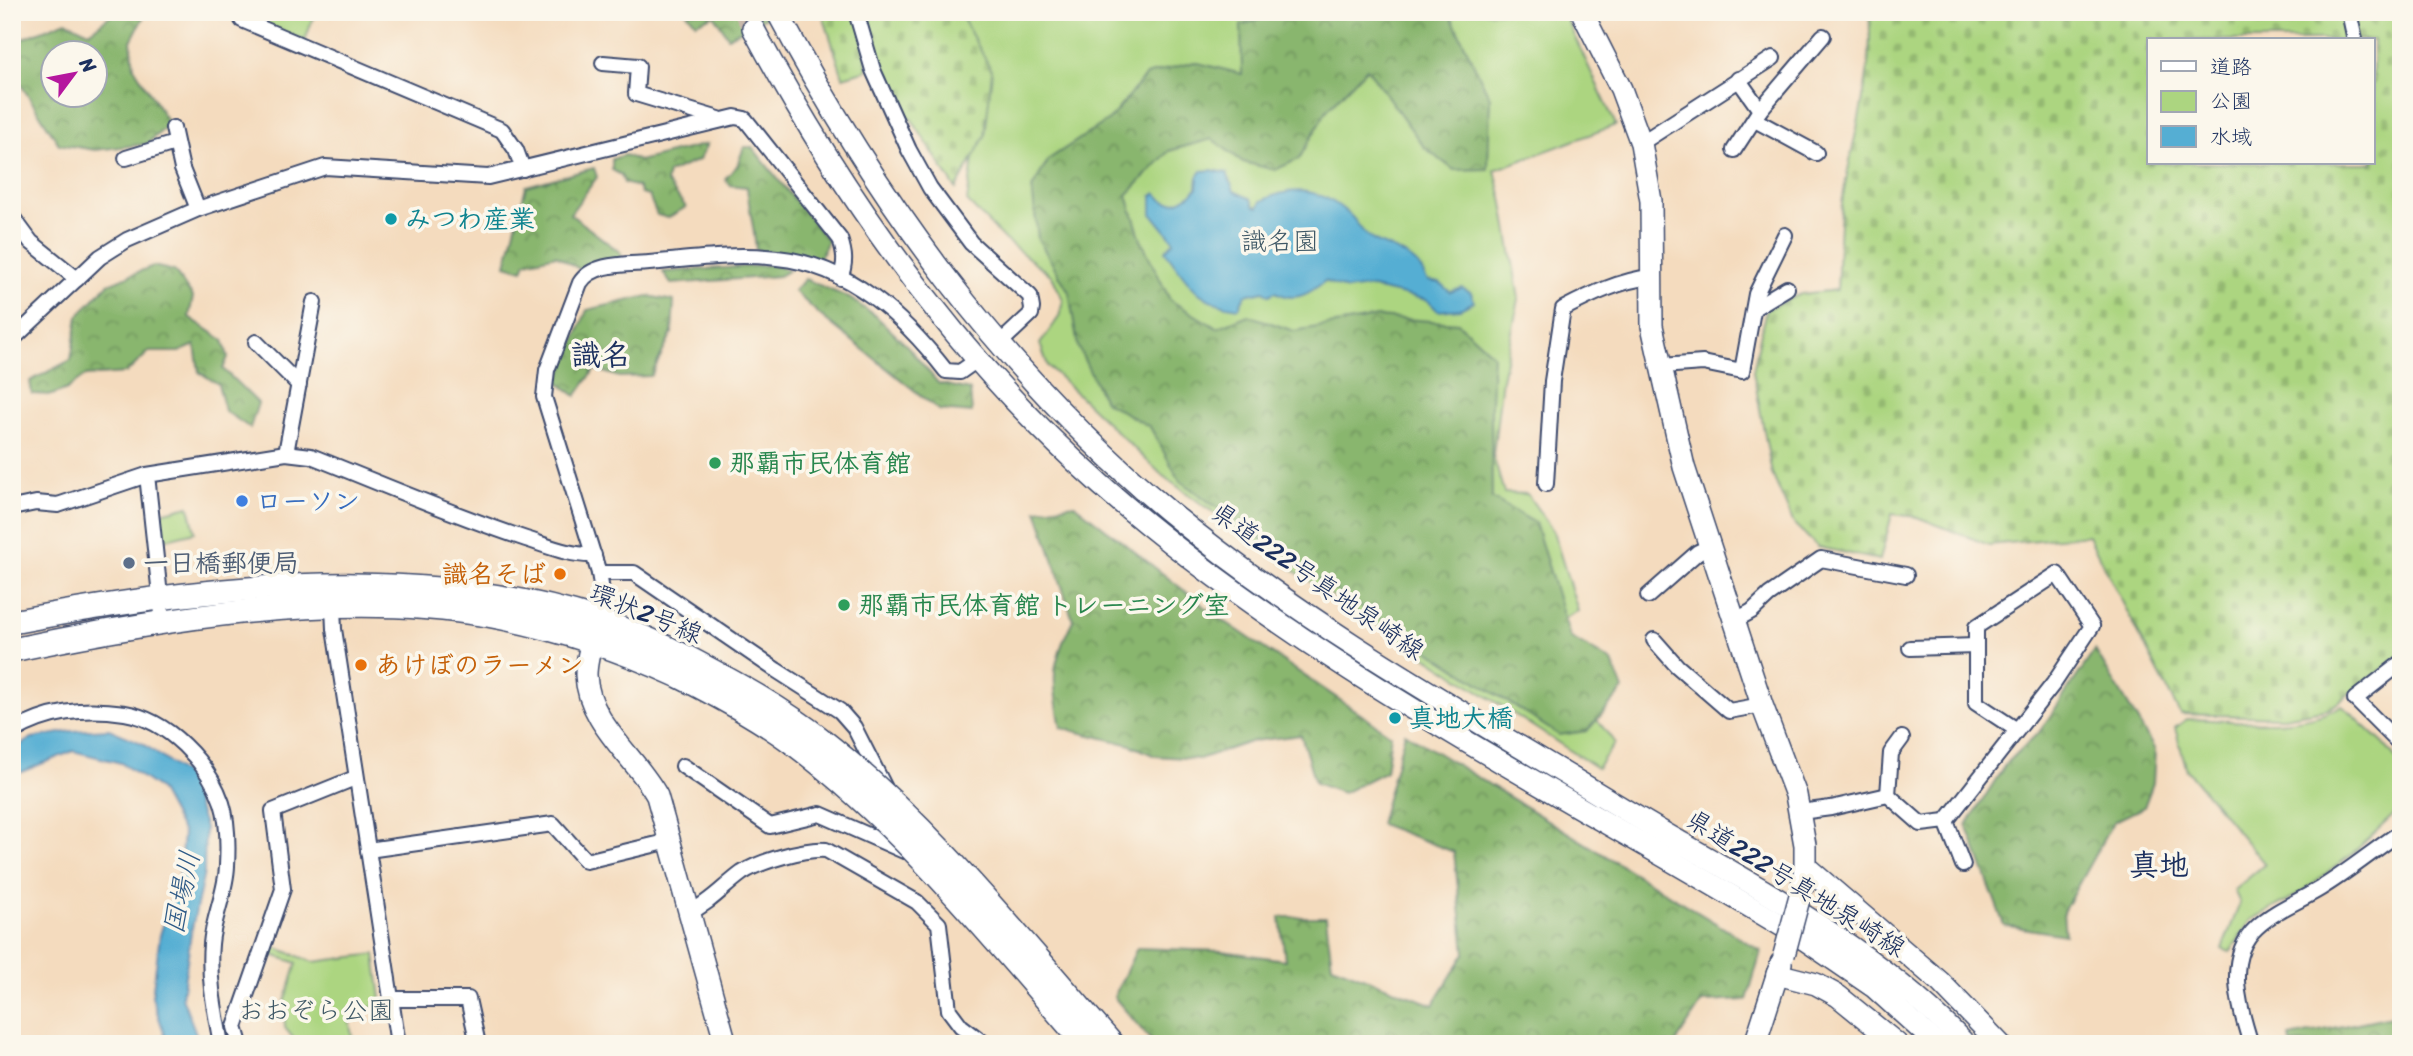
<svg xmlns="http://www.w3.org/2000/svg" width="2413" height="1056" font-family="Sriracha,'Klee One',sans-serif">
<style>
.green{fill:#acd580;stroke:#64826f;stroke-width:2}
.forest{fill:url(#forest-crowns);stroke:#527266;stroke-width:2;fill-rule:evenodd}
.cemetery{fill:url(#cemetery-stones);stroke:#64826f;stroke-width:2;fill-rule:evenodd}
.water{fill:#55aed3;stroke:#386e98;stroke-width:2}
.lines{fill:none;stroke-linecap:round;stroke-linejoin:round}
.secondary-tunnel{stroke:#c9b9ab;stroke-width:21;stroke-dasharray:21 10;stroke-linecap:butt}
.street-casing{stroke:#3c496c;stroke-width:18}
.secondary-casing{stroke:#3c496c;stroke-width:24}
.primary-casing{stroke:#3c496c;stroke-width:26}
.street{stroke:#fff;stroke-width:14}
.secondary{stroke:#fff;stroke-width:21}
.primary{stroke:#fff;stroke-width:23}
.secondary-bridge-casing{stroke:#3c496c;stroke-width:24;stroke-linecap:butt}
.primary-bridge-casing{stroke:#3c496c;stroke-width:26;stroke-linecap:butt}
.secondary-bridge{stroke:#fff;stroke-width:21}
.primary-bridge{stroke:#fff;stroke-width:23}
.culture-dot{fill:#0f9aa8;stroke:#fbf7ec;stroke-width:2.5}
.leisure-dot{fill:#2e9e5b;stroke:#fbf7ec;stroke-width:2.5}
.shop-dot{fill:#3f7fe0;stroke:#fbf7ec;stroke-width:2.5}
.service-dot{fill:#5c6f8a;stroke:#fbf7ec;stroke-width:2.5}
.food-dot{fill:#e8710a;stroke:#fbf7ec;stroke-width:2.5}
.labels{text-anchor:middle;stroke-width:7;stroke-linejoin:round;paint-order:stroke}
.culture-label{font-size:26px;font-weight:bold;fill:#0d838f;stroke:#fbf7ec;text-anchor:start}
.park-label{font-size:26px;fill:#3f5866;stroke:#fbf7ec}
.leisure-label{font-size:26px;font-weight:bold;fill:#27864d;stroke:#fbf7ec;text-anchor:start}
.shop-label{font-size:26px;font-weight:bold;fill:#366cbe;stroke:#fbf7ec;text-anchor:start}
.service-label{font-size:26px;font-weight:bold;fill:#4e5e75;stroke:#fbf7ec;text-anchor:start}
.food-label{font-size:26px;font-weight:bold;fill:#c56008;stroke:#fbf7ec;text-anchor:end}
.street-label{font-size:26px;fill:#1b2f5e;stroke:#fbf7ec}
.water-label{font-size:28px;font-style:italic;fill:#2f5b87;stroke:#fbf7ec}
.quarter-label{font-size:30px;font-weight:bold;fill:#1b2f5e;stroke:#fbf7ec}
</style>
<defs>
<pattern id="forest-crowns" width="20" height="18" patternUnits="userSpaceOnUse" patternTransform="scale(1.75)"><rect width="20" height="18" fill="#89b66e"/><path d="M2 6a3 3 0 1 1 6 0M12 15a3 3 0 1 1 6 0" fill="none" stroke="#6f945e"/></pattern>
<pattern id="cemetery-stones" width="16" height="16" patternUnits="userSpaceOnUse" patternTransform="scale(1.75)"><rect width="16" height="16" fill="#acd580"/><path d="M2 7V4a2 2 0 0 1 4 0v3zM10 15v-3a2 2 0 0 1 4 0v3z" fill="#93b771"/></pattern>
</defs>
<rect width="100%" height="100%" fill="#fbf7ec"/>
<filter id="ink" filterUnits="userSpaceOnUse"><feTurbulence type="fractalNoise" baseFrequency=".0143" numOctaves="2"/><feDisplacementMap in="SourceGraphic" scale="14" xChannelSelector="R" yChannelSelector="G"/><feConvolveMatrix kernelMatrix="1 2 1 2 8 2 1 2 1" color-interpolation-filters="sRGB"/></filter>
<filter id="wash" filterUnits="userSpaceOnUse"><feTurbulence type="fractalNoise" baseFrequency=".00686" numOctaves="4" result="noise"/><feDisplacementMap in="SourceGraphic" scale="28" xChannelSelector="R" yChannelSelector="G"/><feGaussianBlur stdDeviation="1.57" result="paint"/><feColorMatrix in="noise" values="0 0 0 0 0 0 0 0 0 0 0 0 0 0 0 0 0 1.4 0 .05"/><feComposite in="paint" operator="in"/></filter>
<g filter="url(#wash)">
<rect width="100%" height="100%" fill="#f4dbbe"/>
<g class="green">
<polygon points="254,12 315,12 305,41 258,21"/>
<polygon points="947,12 1563,12 1616,125 1495,170 1503,203 1519,299 1502,379 1493,455 1504,493 1527,494 1553,531 1578,611 1545,628 1588,708 1615,743 1597,768 1296,572 1163,476 1048,366 1040,344 1059,317 1063,300 1052,276 1005,240 967,201 986,71"/>
<polygon points="189,506 195,532 163,540 157,514"/>
<path d="M2342,705L2384,744L2401,765V808L2353,853L2303,892L2251,920L2230,952L2222,949L2240,903L2234,890L2265,864L2187,770L2175,728L2187,719C2232,720 2303,731 2342,705Z"/>
<polygon points="272,946 313,962 375,954 382,1006 348,1010 353,1044 298,1044 285,1028 284,1005 297,963 269,954"/>
</g>
<g class="forest">
<path d="M115,12H146L131,41L134,67L169,124L147,144L95,150L59,144L18,80L12,81V43L66,21L89,32ZM52,52H94V94H52Z"/>
<polygon points="686,12 775,12 728,37 714,15 696,23"/>
<polygon points="1284,12 1449,12 1490,98 1488,169 1454,170 1424,147 1367,68 1327,110 1299,159 1275,170 1243,162 1212,139 1169,151 1127,195 1141,240 1170,300 1217,328 1248,315 1294,331 1377,317 1458,323 1493,355 1491,404 1492,498 1535,523 1570,637 1612,662 1623,690 1587,731 1559,735 1313,576 1180,481 1150,427 1104,401 1078,347 1069,292 1038,239 1032,188 1049,159 1110,119 1146,75 1194,62 1242,74 1241,25"/>
<polygon points="707,144 699,160 668,173 666,182 686,207 668,218 657,215 649,196 641,194 638,187 624,183 621,175 612,170 612,159 625,155 639,161"/>
<path d="M744,147H752L828,241L819,259L756,250C754,227 749,209 747,187L729,185L725,179L737,166Z"/>
<polygon points="594,168 597,177 570,214 621,253 620,261 590,265 581,270 556,255 526,262 523,270 506,265 526,186"/>
<polygon points="772,265 789,270 779,276 671,284 663,272"/>
<polygon points="153,266 174,271 193,297 189,317 223,340 228,357 223,369 258,403 250,428 225,411 218,384 199,372 195,345 179,352 149,352 126,373 85,376 67,389 52,395 32,394 30,381 71,360 78,316 108,284"/>
<polygon points="805,279 849,298 877,317 909,348 938,383 970,390 972,413 939,410 820,315 794,291"/>
<polygon points="648,296 674,301 672,333 651,376 619,377 595,369 576,396 558,382 587,310"/>
<path d="M1074,504L1214,614L1391,735L1386,771L1343,793L1315,783L1301,735L1253,741L1199,759L1155,756L1131,745L1061,728C1052,678 1050,666 1073,620L1037,510Z"/>
<polygon points="2095,650 2155,750 2153,783 2144,807 2113,822 2063,912 2065,935 2004,925 1967,825 2005,765 2040,731"/>
<polygon points="1405,733 1761,951 1747,1000 1702,1002 1675,1044 1154,1044 1114,997 1137,948 1222,951 1285,960 1280,917 1326,917 1332,965 1433,1005 1465,953 1454,852 1380,824"/>
<polygon points="2401,1014 2401,1044 2291,1044 2290,1037"/>
</g>
<g class="cemetery">
<polygon points="822,12 862,12 867,70 843,77"/>
<path d="M868,12H959L992,71L985,136L956,189L912,120C883,101 875,44 868,12Z"/>
<path d="M1869,12H2401V655L2329,709L2284,717L2180,714L2088,535L1989,545L1917,517L1892,514L1880,560L1818,547L1794,524L1772,474L1753,371L1766,309L1801,294L1837,290C1839,262 1838,232 1842,204C1851,141 1875,76 1869,12ZM2149,40H2373V163H2149Z"/>
</g>
<g class="water">
<path d="M1211,170L1227,173L1234,191L1251,199L1254,206L1259,207L1261,201C1295,184 1322,189 1351,216C1359,224 1362,234 1373,240C1386,247 1405,252 1416,263C1421,267 1424,276 1428,281L1440,283L1450,292L1462,288L1471,293L1474,302L1460,309L1438,311L1427,300L1368,287L1347,290L1325,281C1309,294 1295,303 1275,292L1269,295L1264,291L1245,295L1239,308C1196,303 1189,282 1165,251L1174,241L1152,214V196L1156,193C1167,210 1185,201 1197,188L1198,177L1202,171Z"/>
<polygon points="109,729 144,744 187,776 205,828 204,873 191,933 182,997 200,1044 168,1044 152,997 160,935 180,871 183,833 159,789 121,763 73,751 19,773 12,783 12,750 32,738 72,731"/>
</g>
</g>
<g filter="url(#ink)">
<g class="lines">
<polyline class="secondary-tunnel" points="744,12 753,28"/>
<g class="street-casing">
<g id="street">
<polyline points="244,12 242,20 502,130 516,150 523,169"/>
<polyline points="856,12 873,70 909,150 930,188 971,243 1030,296 1032,308 1031,314 999,344"/>
<polyline points="2349,12 2355,40"/>
<polyline points="603,63 638,66 636,94 719,119"/>
<polyline points="1738,79 1760,110"/>
<polyline points="1755,120 1816,153"/>
<polyline points="173,128 182,169 198,209"/>
<polyline points="1641,143 1773,58"/>
<polyline points="1734,150 1760,110 1823,36"/>
<polyline points="126,158 175,143"/>
<polyline points="14,219 31,242 77,279"/>
<polyline points="1754,308 1787,288"/>
<path d="M12,340L100,257L127,240L198,209L325,167L488,177L735,117L745,119L840,239C845,254 846,263 840,278"/>
<polyline points="256,342 299,385"/>
<polyline points="1661,366 1703,363 1742,371 1756,294 1785,235"/>
<polyline points="286,453 314,302"/>
<polyline points="147,475 163,623"/>
<path d="M1546,484L1552,381L1563,309C1590,295 1621,280 1651,277"/>
<path d="M12,508L36,503L58,505L147,475L286,453L311,456C382,484 453,515 526,539C548,546 570,556 594,555"/>
<polyline points="599,573 634,573 776,670 840,711 854,727 885,788"/>
<polyline points="1648,596 1698,552 1711,546"/>
<polyline points="333,607 334,629 398,1044"/>
<polyline points="1736,620 1752,611 1769,595 1821,559 1906,575"/>
<path d="M598,621L603,597L599,573L544,397L547,370L580,283C593,262 627,265 649,263C690,259 736,253 777,258C849,265 904,317 946,371L960,372L977,360"/>
<polyline points="1654,640 1677,666 1729,711 1762,705"/>
<polyline points="1910,648 1976,646"/>
<polyline points="2401,663 2355,699 2401,745"/>
<path d="M12,732C48,711 84,707 125,713C167,720 208,762 222,803C228,821 228,847 227,866C226,892 213,918 211,944C208,978 215,1011 221,1044"/>
<polyline points="683,766 770,826 820,814 904,851 906,848"/>
<polyline points="1888,795 1891,753 1902,738"/>
<polyline points="1800,812 1831,808 1888,795 1921,824 1946,821 2054,683 2092,626 2057,574 1976,627 1976,703 2017,730"/>
<polyline points="1946,821 1963,865"/>
<polyline points="368,850 553,824 586,861 670,841"/>
<path d="M690,912C710,903 724,886 742,873C760,861 806,848 826,850L917,902L939,924L949,1010L961,1026L985,1044"/>
<polyline points="393,999 468,999 478,1044"/>
<polyline points="240,1044 235,1027 283,889 273,811 355,778"/>
<path d="M2251,1044C2239,1007 2224,957 2257,927C2275,910 2300,901 2321,888C2349,871 2374,850 2401,832"/>
</g>
</g>
<g class="secondary-casing">
<g id="secondary">
<polyline points="1582,12 1621,89 1641,143 1651,201 1652,326 1661,366 1684,467 1762,705 1796,795 1805,845 1805,866 1802,888"/>
<path d="M779,15C879,203 1003,372 1167,510C1284,607 1417,686 1547,763C1591,789 1634,816 1678,841C1781,900 1883,957 1965,1044"/>
<path d="M753,28C844,199 956,356 1101,485C1311,670 1570,796 1807,941L1874,987L1937,1044"/>
<path d="M596,627C592,642 586,659 586,675C588,723 635,756 657,796L726,1044"/>
<polyline points="1805,866 1940,982 2000,1044"/>
<polyline points="1777,974 1816,984 1838,996 1897,1044"/>
<polyline points="1755,1044 1781,963"/>
</g>
</g>
<g class="primary-casing">
<g id="primary">
<path d="M12,622C230,581 484,552 688,658"/>
<path d="M12,650C161,619 337,589 487,615C553,627 618,648 679,676"/>
</g>
</g>
<use href="#street" class="street"/>
<use href="#secondary" class="secondary"/>
<use href="#primary" class="primary"/>
<g class="secondary-bridge-casing">
<polyline id="secondary-bridge" points="1784,955 1802,888"/>
</g>
<g class="primary-bridge-casing">
<g id="primary-bridge">
<path d="M688,658C735,683 782,708 823,741C932,827 1021,941 1112,1044"/>
<path d="M679,676C719,696 758,717 793,743C905,827 993,939 1085,1044"/>
</g>
</g>
<use href="#secondary-bridge" class="secondary-bridge"/>
<use href="#primary-bridge" class="primary-bridge"/>
</g>
</g>
<g class="culture-dot">
<circle cx="391" cy="219" r="7"/>
<circle cx="1395" cy="718" r="7"/>
</g>
<g class="leisure-dot">
<circle cx="715" cy="463" r="7"/>
<circle cx="844" cy="605" r="7"/>
</g>
<circle class="shop-dot" cx="242" cy="501" r="7"/>
<circle class="service-dot" cx="129" cy="563" r="7"/>
<g class="food-dot">
<circle cx="560" cy="574" r="7"/>
<circle cx="361" cy="665" r="7"/>
</g>
<g class="labels">
<g class="culture-label">
<text x="405" y="228">みつわ産業</text>
<text x="1409" y="727">真地大橋</text>
</g>
<g class="park-label">
<text x="1280" y="250">識名園</text>
<text x="316" y="1019">おおぞら公園</text>
</g>
<g class="leisure-label">
<text x="729" y="472">那覇市民体育館</text>
<text x="858" y="614">那覇市民体育館 トレーニング室</text>
</g>
<g class="shop-label">
<text x="256" y="510">ローソン</text>
</g>
<g class="service-label">
<text x="143" y="572">一日橋郵便局</text>
</g>
<g class="food-label">
<text x="546" y="583">識名そば</text>
<text x="375" y="674" text-anchor="start">あけぼのラーメン</text>
</g>
<g class="street-label">
<text transform="translate(1318 581) rotate(35)" y="9">県道222号真地泉崎線</text>
<text transform="translate(646 613) rotate(22)" y="9">環状2号線</text>
<text transform="translate(1796 883) rotate(32)" y="9">県道222号真地泉崎線</text>
</g>
<g class="water-label">
<text transform="translate(181 892) rotate(-78)" y="10">国場川</text>
</g>
<g class="quarter-label">
<text x="601" y="365">識名</text>
<text x="2159" y="875">真地</text>
</g>
</g>
<rect width="2413" height="1056" fill="none" stroke="#fbf7ec" stroke-width="42"/>
<rect x="2147" y="38" width="228" height="126" fill="#fbf7ec" stroke="#a1a7b3" stroke-width="2"/>
<rect x="2161" y="61" width="35" height="10" fill="#ffffff" stroke="#a1a7b3" stroke-width="2"/>
<text x="2210" y="74" font-size="21" fill="#1b2f5e">道路</text>
<rect x="2161" y="91" width="35" height="21" fill="#acd580" stroke="#a1a7b3" stroke-width="2"/>
<text x="2210" y="108" font-size="21" fill="#1b2f5e">公園</text>
<rect x="2161" y="126" width="35" height="21" fill="#55aed3" stroke="#a1a7b3" stroke-width="2"/>
<text x="2210" y="144" font-size="21" fill="#1b2f5e">水域</text>
<g transform="translate(74 74) rotate(58)"><circle r="33" fill="#fbf7ec" stroke="#a1a7b3" stroke-width="2"/>
<path d="M0-5L12 26L0 18L-12 26Z" fill="#b5179e"/>
<text y="-10" font-size="19" font-weight="bold" text-anchor="middle" fill="#1b2f5e">N</text>
</g>
</svg>
